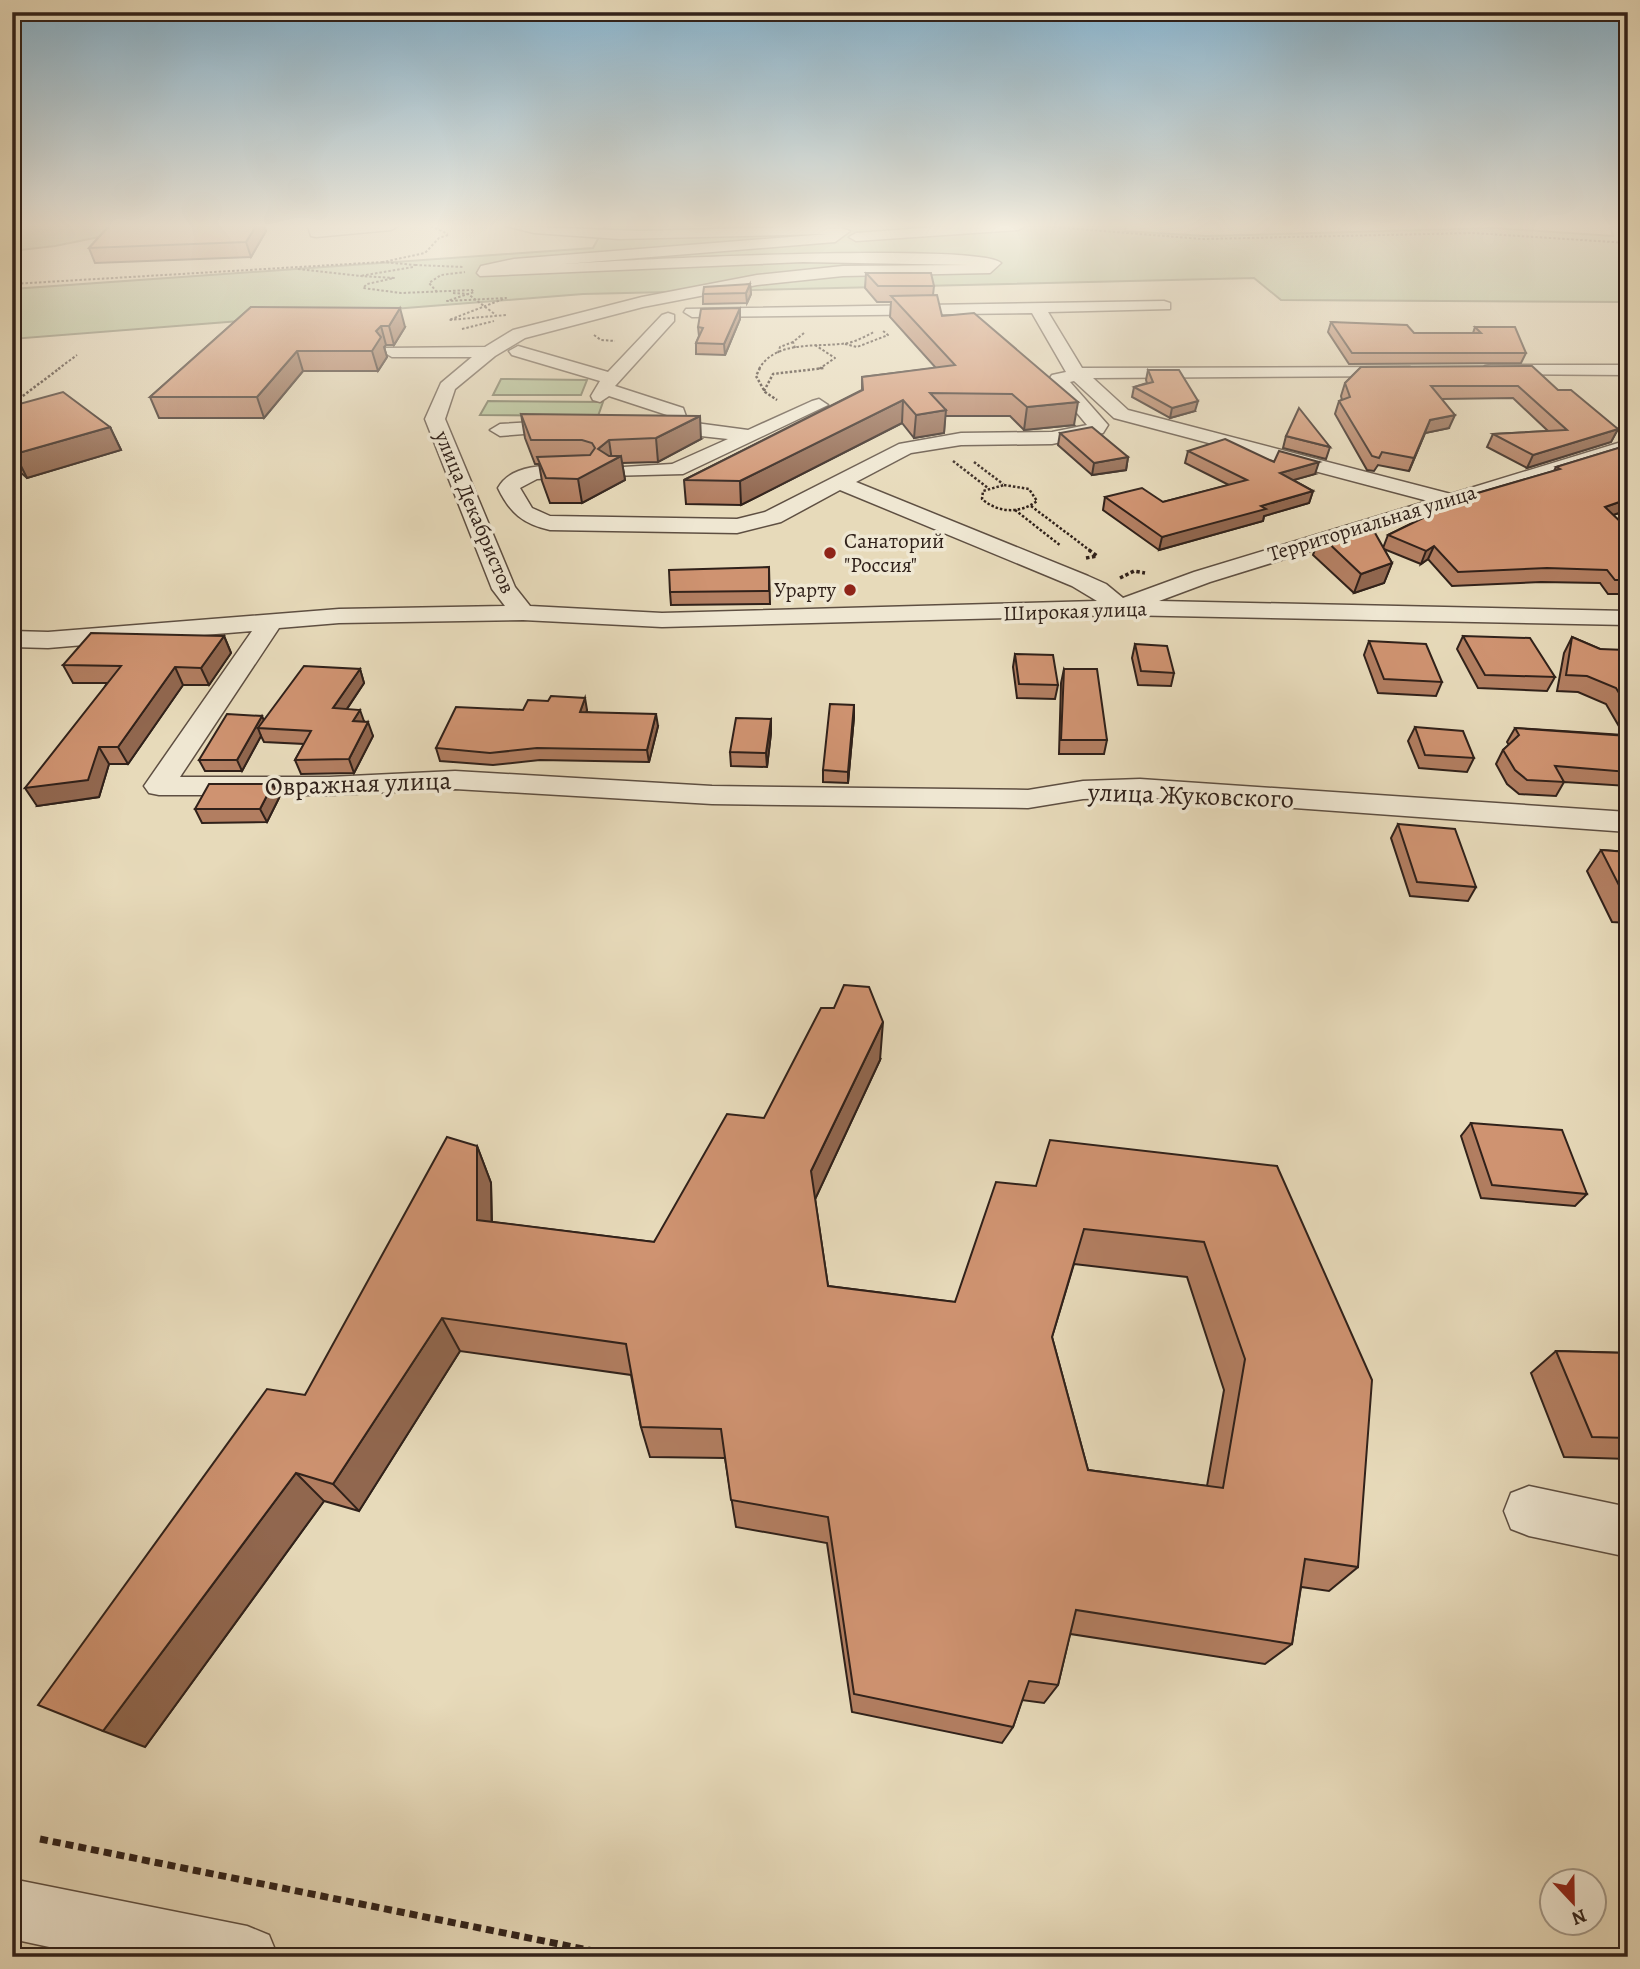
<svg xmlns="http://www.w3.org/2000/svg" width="1640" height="1969" font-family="Alegreya,serif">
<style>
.green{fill:#b0c194;stroke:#707157;stroke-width:2}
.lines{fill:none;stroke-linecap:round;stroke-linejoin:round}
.minor-casing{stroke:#5e4f42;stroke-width:3}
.path-far3{stroke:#30211a;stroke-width:2;stroke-dasharray:2.5 2;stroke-linecap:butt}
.path-far2{stroke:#30211a;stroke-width:2.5;stroke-dasharray:2.5 2;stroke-linecap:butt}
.path-far1{stroke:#30211a;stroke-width:3.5;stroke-dasharray:3.5 2.5;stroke-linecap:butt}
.path{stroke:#30211a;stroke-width:7;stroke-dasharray:8 5;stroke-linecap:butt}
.minor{fill:#efe7d2;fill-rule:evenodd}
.wall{fill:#b27e61;stroke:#30211a;stroke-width:2;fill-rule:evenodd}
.shaded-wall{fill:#91674f;stroke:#30211a;stroke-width:2}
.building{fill:#cf9371;stroke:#30211a;stroke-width:2;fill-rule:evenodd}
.poi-dot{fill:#8f2418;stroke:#efe7d2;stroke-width:2.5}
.labels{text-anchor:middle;stroke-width:7;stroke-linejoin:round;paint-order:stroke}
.far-street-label{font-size:21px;fill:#30211a;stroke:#efe7d2}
.far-poi-label{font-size:21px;fill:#30211a;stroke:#efe7d2;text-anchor:start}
.street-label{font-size:26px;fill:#30211a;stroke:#efe7d2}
</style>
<rect width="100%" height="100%" fill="#e7daba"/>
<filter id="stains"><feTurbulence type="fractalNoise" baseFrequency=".00286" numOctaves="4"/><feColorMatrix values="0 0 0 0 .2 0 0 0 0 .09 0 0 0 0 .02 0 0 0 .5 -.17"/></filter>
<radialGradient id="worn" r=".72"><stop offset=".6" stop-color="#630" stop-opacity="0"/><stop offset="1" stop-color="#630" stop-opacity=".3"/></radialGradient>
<g class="green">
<polygon points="12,226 153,226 55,246 12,251"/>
<polygon points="605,226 1126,226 1125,231 1206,236 1494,228 1613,236 1610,226 1628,226 1628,302 1281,300 1254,278 583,294 12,339 12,289 593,248"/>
<polygon points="501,379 587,380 581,395 493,395"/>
<polygon points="488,401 603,402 598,416 480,415"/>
</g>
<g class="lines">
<g class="minor-casing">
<g id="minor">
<polygon points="308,226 398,226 391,230 316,237 311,236"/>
<path d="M506,226L640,231L836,226L850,231L835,242L565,264C618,260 979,242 1001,263L990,273L843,276L757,285L643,307L525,338L495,356L455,389L445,419L515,587L530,606L662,613L1097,601L1072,586L840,490L781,522L737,533L550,530C523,524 510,513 498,488C513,460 559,466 586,466L593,468L596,472L593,476L537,479L520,488L532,508L550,516L737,519L765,512L899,444L961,433L1052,432L1087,425L1049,379L1052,375L1066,372L1032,313L692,317L684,312L686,309L1164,301L1170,303V309L1048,312L1082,368L1410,367L1413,371L1404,376L1093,378L1128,410L1451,494L1628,440V453L1210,582L1159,601L1628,611V625L1119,615L662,627L523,620L339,623L279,628L180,777H329L455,771L712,786L1028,790L1083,781L1140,779L1628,812V832L1140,797L1083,799L1028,808L712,804L455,789L329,795H159L149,793L144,786L252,631L48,648L12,647V631L48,632L339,609L505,606L492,589L425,419L441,383L472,357H392L383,352L386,348L485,347L513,330L642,297L757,275L843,266L968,265L803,262L480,276L477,273L481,266L514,259L827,234L619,239L534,233ZM1074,381L1114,418L1428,501L1194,572L1123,598L1106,584L1088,576L856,482L911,453L961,445L1052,444L1103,433L1108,425L1070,382Z"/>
<polygon points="950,226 1025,226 1018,230 856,241 849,237 856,233"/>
<polygon points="668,313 674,315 674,321 615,386 683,408 688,422 748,430 812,401 819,399 828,405 683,474 607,476 604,472 607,468 672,464 728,439 646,430 643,426 646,422 669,421 667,415 609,396 600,402 593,400 591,396 600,381 512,355 509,351 518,346 608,372 662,315"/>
<polygon points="1491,365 1628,365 1628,375 1485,374 1482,370 1485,366"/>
<polygon points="569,420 576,422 579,426 576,430 500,436 490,430 500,424"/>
<polygon points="1529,1486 1628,1507 1628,1557 1529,1536 1511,1529 1504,1511 1511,1493"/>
<polygon points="12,1879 247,1926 269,1935 278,1957 96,1957 12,1939"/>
</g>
</g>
<g class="path-far3">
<polyline points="431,226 448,234"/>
<polyline points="1041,226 1202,239 1473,233 1628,243"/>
<polyline points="448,235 439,238 425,253 383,262 415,265 413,267 360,276 394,278 367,284 363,288 401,293 472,290 474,292 447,301 506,298 449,320 506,315"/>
<polyline points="415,265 463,267"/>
<polyline points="298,269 360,276"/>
<polyline points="12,284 383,262"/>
<polyline points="437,292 429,283 441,275 465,272"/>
<polyline points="453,293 468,294 496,315"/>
<polyline points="462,329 494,321"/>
<polyline points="594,335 601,340 615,341"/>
<polyline points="845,344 857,347 888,335 882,330"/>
<polyline points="815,345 835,358 819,369"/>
<polyline points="795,348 793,342 804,333"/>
<polyline points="778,353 780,347 793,342"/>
<polyline points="58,369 77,355"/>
<path d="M759,369C776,339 819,348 848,343C857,341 866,336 874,332"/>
</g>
<g class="path-far2">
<polyline points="760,368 756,376 765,392 777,400"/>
<polyline points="764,391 773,374 824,368"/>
<polyline points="12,404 60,368"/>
<polyline points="953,461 988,488"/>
<polyline points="974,462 1003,484"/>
<path d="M1004,485L1029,489L1037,501C1020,514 998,513 982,499L983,491Z"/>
<polyline points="1031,506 1092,552"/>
<polyline points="1015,510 1061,546"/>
</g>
<g class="path-far1">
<polyline points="1086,558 1097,556 1089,550"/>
<polyline points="1120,578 1134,571 1145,573"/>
</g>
<polyline class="path" points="40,1839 623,1957"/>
<use href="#minor" class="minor"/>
</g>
<g class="wall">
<polygon points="109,226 264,226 266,231 251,257 95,263 89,248"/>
<polygon points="866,273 934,286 933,295 942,316 1074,425 1024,430 1010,416 945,416 944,433 914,438 902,423 741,505 686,504 684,480 862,390 862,377 936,368 890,317 891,302 877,302 865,288"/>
<polygon points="750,284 751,294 747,303 703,304 703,294"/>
<polygon points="251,307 405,327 394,345 386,345 384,347 387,357 378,371 303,371 264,418 159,418 150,397"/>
<polygon points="740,308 740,319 725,355 696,354 696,343 699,336 698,327"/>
<polygon points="1331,322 1414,333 1473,333 1475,327 1526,353 1521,363 1349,364 1328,332"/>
<polygon points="1361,367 1558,390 1618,429 1611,442 1527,468 1487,447 1493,434 1548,431 1513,398 1441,399 1449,428 1425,433 1409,471 1378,465 1374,471 1367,470 1335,414 1339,401 1342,400 1341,396 1345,383"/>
<polygon points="1148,370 1195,411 1170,418 1132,397 1134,387 1147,383 1146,380"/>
<polygon points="12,406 110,427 121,450 27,478 12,465"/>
<polygon points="521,414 701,439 658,462 622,463 625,480 582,503 550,503 542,481 539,464 535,464 525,438"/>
<polygon points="1060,433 1128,457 1126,470 1092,475 1058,445"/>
<polygon points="1286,436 1330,447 1326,459 1283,448"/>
<polygon points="1628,445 1628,510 1613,515 1628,529 1628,594 1608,594 1600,583 1541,582 1452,586 1428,559 1421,564 1384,549 1392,563 1384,583 1354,593 1313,555 1320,535 1383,548 1388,535 1447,506 1450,501 1554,471 1556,467"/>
<polygon points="1188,451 1274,462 1315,474 1293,480 1313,491 1309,503 1264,516 1263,521 1159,550 1103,510 1105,497 1163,502 1229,485 1185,463"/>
<polygon points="769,567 770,604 671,605 670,592"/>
<polygon points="224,636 231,653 209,685 183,685 128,764 109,764 99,797 37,806 107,683 73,683 63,665"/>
<polygon points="1463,636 1555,677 1547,691 1478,688 1457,649"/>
<polygon points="1572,637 1600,649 1628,653 1628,786 1564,782 1556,796 1519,794 1507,784 1496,764 1503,750 1509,745 1507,742 1515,728 1624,735 1606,704 1578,692 1557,691 1564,653"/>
<polygon points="1369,641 1442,682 1436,696 1378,693 1364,655"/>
<polygon points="1135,644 1174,673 1171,686 1138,685 1132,658"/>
<polygon points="1015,654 1058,685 1055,699 1017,698 1013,667"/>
<polygon points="360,669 364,683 347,709 365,722 373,736 354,773 301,774 295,760 304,744 264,742 261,736 242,771 205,771 199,760 264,720"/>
<polygon points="1064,669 1107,740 1104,754 1059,754 1061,683"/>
<polygon points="587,710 587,712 658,726 649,762 540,760 493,765 440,761 436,748"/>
<polygon points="854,717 848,783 823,782 823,770"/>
<polygon points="771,719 771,733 767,767 731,766 730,752"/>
<polygon points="1415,727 1474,758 1467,772 1419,768 1408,741"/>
<polygon points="279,798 267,822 202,823 195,809"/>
<polygon points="1398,824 1476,887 1468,901 1410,896 1391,838"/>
<polygon points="1601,850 1628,852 1628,923 1612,922 1587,871"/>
<path d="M880,1060L815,1199L828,1286L955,1302L1036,1186L1277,1166L1358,1567L1329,1591L1301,1587L1292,1644L1265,1664L1070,1634L1058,1685L1044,1703L1022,1700L1013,1727L1002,1743L852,1712L827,1543L736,1527L725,1458L650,1457L641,1427L631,1375L460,1351L359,1511L324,1501L145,1747L305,1395L477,1146L491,1183L492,1222L654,1242L764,1118ZM1074,1264L1187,1277L1224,1390L1207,1486L1088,1470L1052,1337Z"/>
<polygon points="1471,1123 1587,1194 1575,1206 1481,1198 1461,1136"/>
<polygon points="1556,1351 1628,1353 1628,1459 1564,1457 1531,1373"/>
</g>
<g class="shaded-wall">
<polygon points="256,226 264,226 266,231 251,257 246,242"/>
<polygon points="750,284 751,294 747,303 746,293"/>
<polygon points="400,308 405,327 394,345 389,326"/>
<polygon points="740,308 740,319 725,355 724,344"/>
<polygon points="381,326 386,345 384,347 387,357 378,371 372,351 376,331"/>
<polygon points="297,351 303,371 264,418 257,397"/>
<polygon points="903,400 902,423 741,505 740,481"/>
<polygon points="1198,401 1195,411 1170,418 1172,408"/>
<polygon points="1078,402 1074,425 1024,430 1027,407"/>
<polygon points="946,410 944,433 914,438 916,415"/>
<polygon points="1455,415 1449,428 1425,433 1409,471 1430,420"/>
<polygon points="700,416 701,439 658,462 656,438"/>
<polygon points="110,427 121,450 27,478 15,454"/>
<polygon points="1618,429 1611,442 1527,468 1533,455"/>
<polygon points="609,440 612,461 621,456 625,480 582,503 578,479 598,449"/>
<polygon points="1128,457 1126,470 1092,475 1094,463"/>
<polygon points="1319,462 1315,474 1276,485 1280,473"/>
<polygon points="1313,491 1309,503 1264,516 1263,521 1159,550 1162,537 1261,506"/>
<polygon points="1628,499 1628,510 1598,520 1605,507"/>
<polygon points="1434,546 1428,559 1421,564 1426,551"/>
<polygon points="1392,563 1384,583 1354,593 1361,574"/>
<polygon points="224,636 231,653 209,685 201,668"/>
<polygon points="175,667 183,685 128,764 118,747"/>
<polygon points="360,669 364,683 338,722 333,708"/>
<polygon points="585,698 587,710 582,724 580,712"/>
<polygon points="854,705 854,717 848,783 848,772"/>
<polygon points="360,710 365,724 353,721"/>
<polygon points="656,714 658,726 649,762 647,750"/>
<polygon points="262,716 267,727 258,728 261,736 242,771 237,760"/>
<polygon points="771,719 771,733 767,767 766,753"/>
<polygon points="368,722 373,736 354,773 349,759"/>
<polygon points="99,747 109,764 99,797 37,806 25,788"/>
<polygon points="273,784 279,798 267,822 260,809"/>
<polygon points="12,797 17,804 12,824"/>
<polygon points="883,1022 880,1060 811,1208 811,1171"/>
<polygon points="477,1146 491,1183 492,1255 477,1220"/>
<polygon points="442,1318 460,1351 359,1511 333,1484"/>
<polygon points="296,1473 324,1501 145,1747 103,1731"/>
</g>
<g class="building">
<polygon points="109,226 256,226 246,242 89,248"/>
<polygon points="866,273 931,273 934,286 878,286"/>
<polygon points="750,284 746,293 703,294 704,287"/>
<polygon points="937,295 942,316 974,313 1078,402 1027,407 1012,394 930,393 946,410 916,415 903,400 740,481 684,480 863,390 862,377 955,365 891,296"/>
<polygon points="251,307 400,308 389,326 381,326 376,331 381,337 372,351 297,351 257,397 150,397"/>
<polygon points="740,308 724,344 696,343 703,328 698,327 701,309"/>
<polygon points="1331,322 1407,325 1414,333 1481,333 1475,327 1515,327 1526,353 1352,353"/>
<polygon points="1532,366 1558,390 1571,390 1618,429 1533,455 1493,434 1567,430 1518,386 1431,386 1455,415 1430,420 1414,458 1382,452 1379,458 1372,456 1339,401 1350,397 1345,383 1361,367"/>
<polygon points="1148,370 1179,370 1198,401 1172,408 1134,387 1153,382"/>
<polygon points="63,392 110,427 15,454 12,452 12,406"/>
<polygon points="1299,408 1330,447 1286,436"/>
<polygon points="521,414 700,416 656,438 609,440 598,449 609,456 621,456 578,479 546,478 537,457 590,455 595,448 592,443 582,440 531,440"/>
<polygon points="1092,427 1128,457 1094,463 1060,433"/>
<polygon points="1225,439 1274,462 1279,451 1319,462 1280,473 1313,491 1261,506 1266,509 1162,537 1105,497 1142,488 1163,502 1247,480 1188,451"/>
<polygon points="1628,445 1628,499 1605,507 1628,529 1628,580 1615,580 1607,570 1547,568 1458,572 1434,546 1426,551 1388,535 1454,503 1450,501 1560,469 1556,467"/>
<polygon points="1353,529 1375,533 1392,563 1361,574 1320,535 1345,535"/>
<polygon points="769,567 769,591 670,592 669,570"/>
<polygon points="91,633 224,636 201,668 175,667 118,747 99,747 88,780 25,788 121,666 63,665"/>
<polygon points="1463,636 1530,638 1555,677 1485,675"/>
<polygon points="1572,637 1600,649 1626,650 1628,653 1628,708 1616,688 1587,676 1566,675"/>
<polygon points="1369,641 1426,644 1442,682 1384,679"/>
<polygon points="1135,644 1167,646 1174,673 1141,671"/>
<polygon points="1015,654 1053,655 1058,685 1019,684"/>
<polygon points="304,666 360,669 333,708 360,710 353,721 368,722 349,759 295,760 311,731 258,728"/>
<polygon points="1064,669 1097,669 1107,740 1061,740"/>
<polygon points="551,696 585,698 580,712 656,714 647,750 537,748 490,753 436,748 456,707 523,710 528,700 548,701"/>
<polygon points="830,704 854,705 848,772 823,770"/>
<polygon points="227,714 262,716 237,760 199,760"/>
<polygon points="736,718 771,719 766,753 730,752"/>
<polygon points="1415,727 1463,731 1474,758 1425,755"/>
<polygon points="1515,728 1628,736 1628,772 1555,766 1564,782 1527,780 1515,770 1503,750 1519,735"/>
<polygon points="209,784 273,784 260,809 195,809"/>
<polygon points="1398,824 1455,829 1476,887 1417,882"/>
<polygon points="1601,850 1628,852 1628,901 1627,901"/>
<path d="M844,985L869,987L883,1022L811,1171L828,1286L955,1302L996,1182L1036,1186L1050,1140L1277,1166L1372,1380L1358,1567L1305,1559L1292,1644L1076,1610L1058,1685L1029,1681L1013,1727L854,1694L828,1517L731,1500L721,1429L641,1427L626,1344L442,1318L333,1484L296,1473L103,1731L38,1705L267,1389L305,1395L447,1137L477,1146V1220L654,1242L727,1114L764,1118L821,1008H834ZM1084,1229L1204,1242L1245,1359L1223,1488L1088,1470L1052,1337Z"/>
<polygon points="1471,1123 1562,1130 1587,1194 1492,1185"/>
<polygon points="1556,1351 1628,1353 1628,1438 1592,1437"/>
</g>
<linearGradient id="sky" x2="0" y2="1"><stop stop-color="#87b6d3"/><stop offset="0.45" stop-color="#f4eee0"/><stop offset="1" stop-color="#f4eee0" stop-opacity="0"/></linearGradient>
<rect width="1640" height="502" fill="url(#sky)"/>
<g class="poi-dot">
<circle cx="830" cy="553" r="7"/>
<circle cx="850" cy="590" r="7"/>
</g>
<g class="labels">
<g class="far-street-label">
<text transform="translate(475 512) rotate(67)" y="7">улица Декабристов</text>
<text transform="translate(1372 523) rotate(-17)" y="7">Территориальная улица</text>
<text transform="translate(1075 611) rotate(-2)" y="7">Широкая улица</text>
</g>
<g class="far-poi-label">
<text x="844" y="548">Санаторий<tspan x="844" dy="24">"Россия"</tspan></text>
<text x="836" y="597" text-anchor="end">Урарту</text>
</g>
<g class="street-label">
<text transform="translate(358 783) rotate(-2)" y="9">Овражная улица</text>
<text transform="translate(1191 795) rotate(2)" y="9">улица Жуковского</text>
</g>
</g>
<rect width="1640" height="1969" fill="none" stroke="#e7daba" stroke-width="42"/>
<rect x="14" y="14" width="1612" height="1941" fill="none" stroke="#30211a" stroke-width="3.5"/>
<rect x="21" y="21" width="1598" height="1927" fill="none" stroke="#30211a" stroke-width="2"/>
<g transform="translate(1573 1902) rotate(158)"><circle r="33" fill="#efe7d2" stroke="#a39888" stroke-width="2"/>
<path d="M0-5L12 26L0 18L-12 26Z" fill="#8f2418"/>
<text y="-10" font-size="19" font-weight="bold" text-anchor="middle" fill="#30211a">N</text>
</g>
<rect width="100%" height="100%" filter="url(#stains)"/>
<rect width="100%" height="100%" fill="url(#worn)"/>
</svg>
